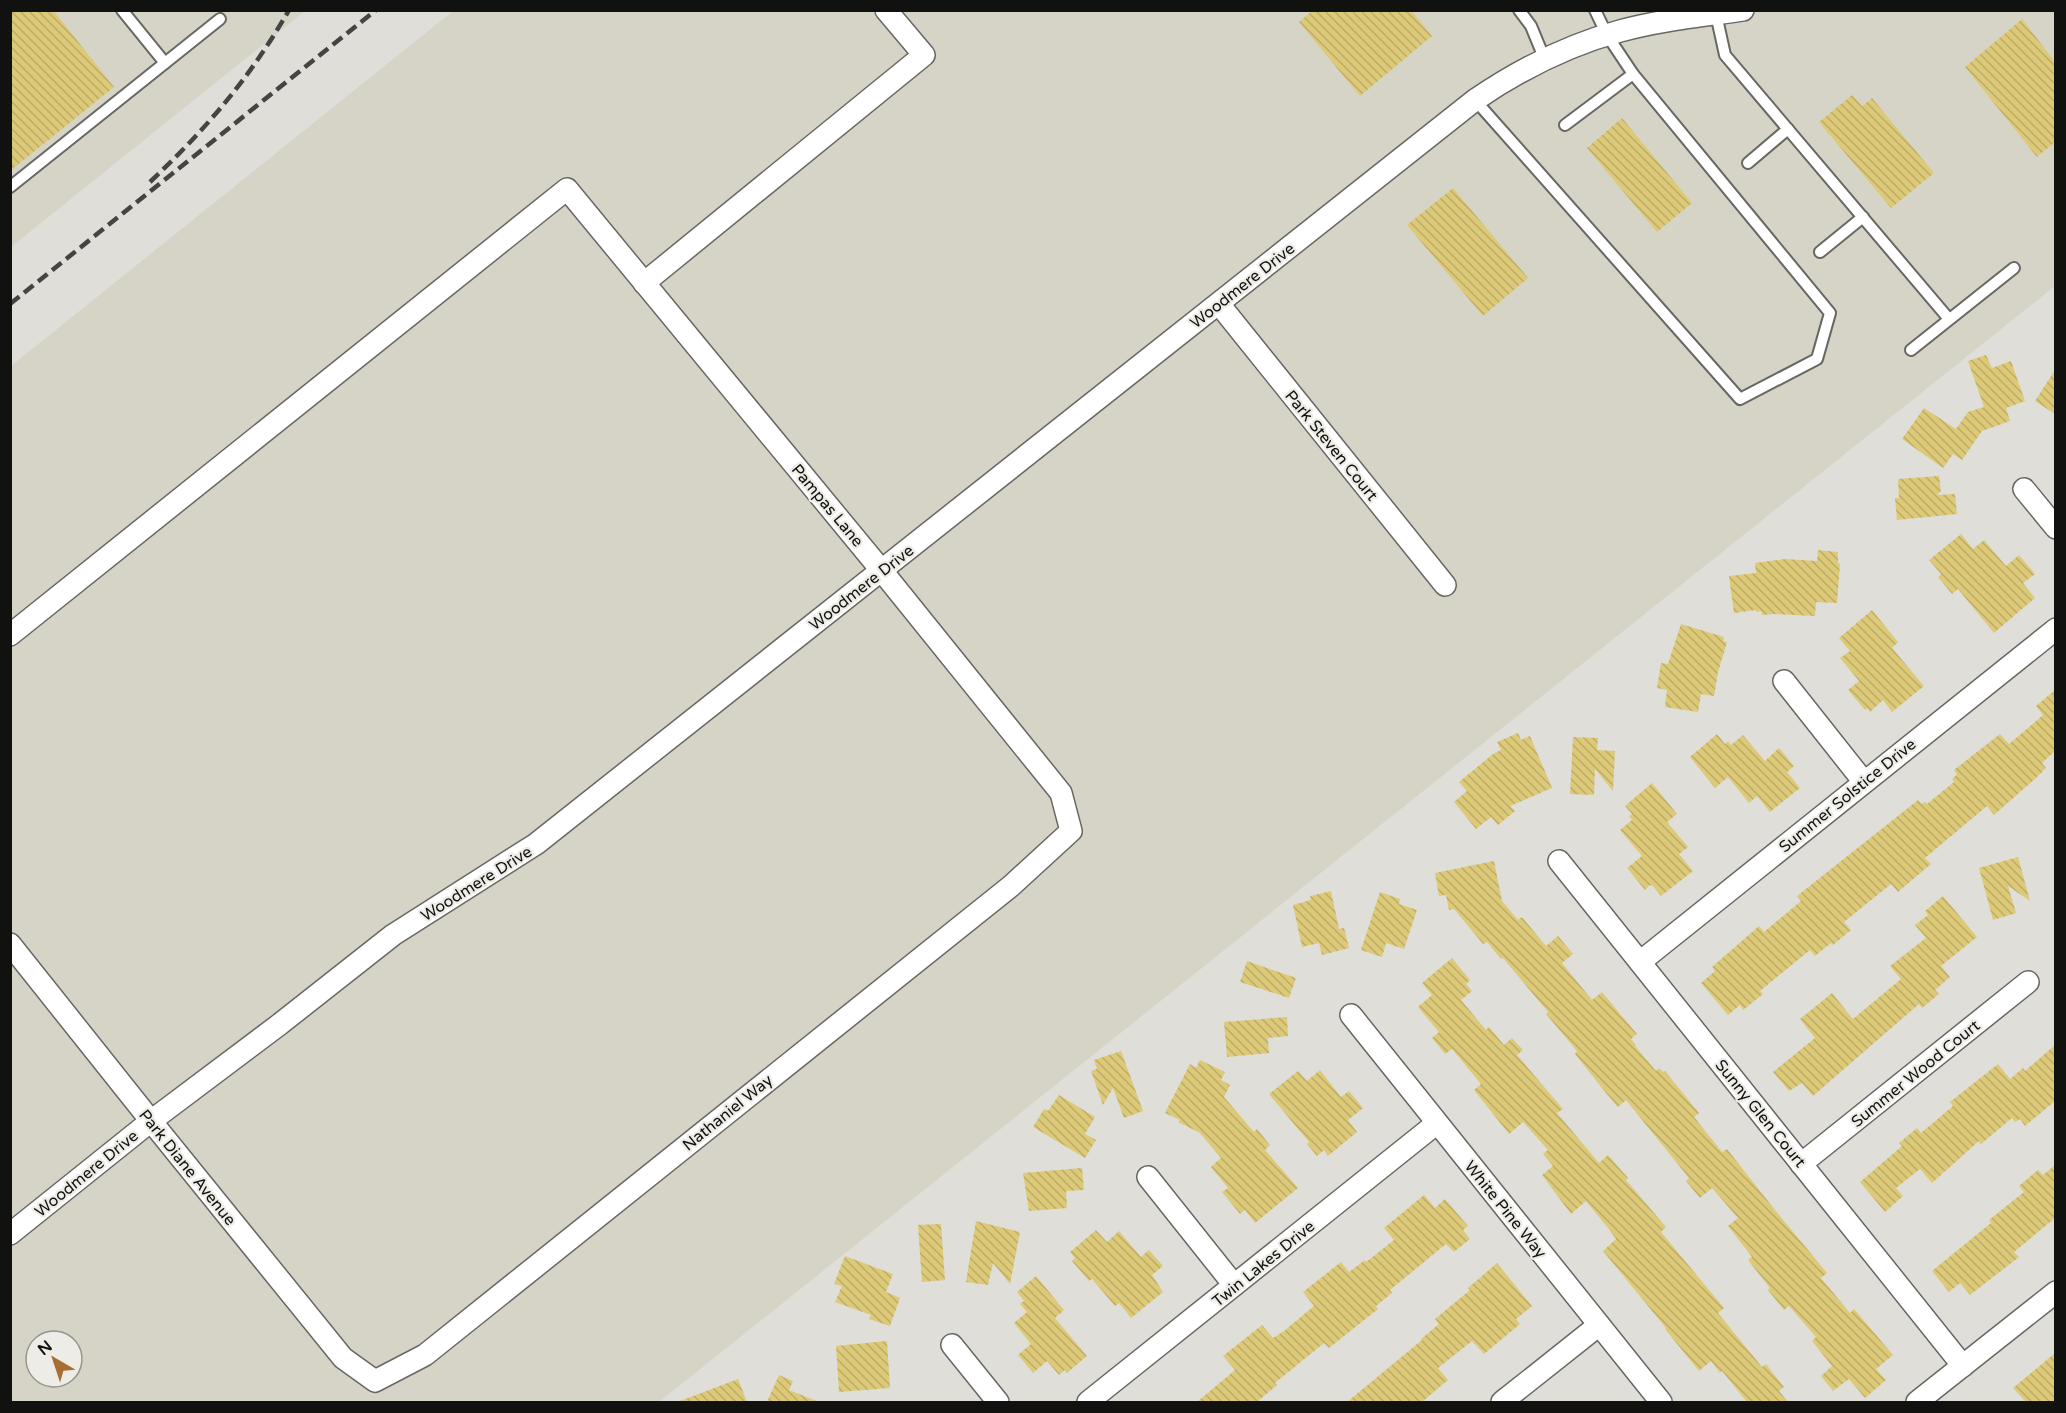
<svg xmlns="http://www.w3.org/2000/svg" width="2066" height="1413" font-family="'Varela Round',sans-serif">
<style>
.built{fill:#d6d4c7;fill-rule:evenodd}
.building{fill:url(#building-back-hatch)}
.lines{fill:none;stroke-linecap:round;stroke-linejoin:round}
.lane-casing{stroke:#686763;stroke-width:14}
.street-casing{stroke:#686763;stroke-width:24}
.lane{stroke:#fff;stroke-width:10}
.street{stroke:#fff;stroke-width:21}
.rail{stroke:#444441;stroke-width:4.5;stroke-dasharray:12 6;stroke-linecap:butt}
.labels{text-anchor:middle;stroke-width:4.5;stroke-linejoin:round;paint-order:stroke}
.street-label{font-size:16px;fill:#11110f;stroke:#edece6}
</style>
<defs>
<pattern id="building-back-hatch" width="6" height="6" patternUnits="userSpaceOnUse" patternTransform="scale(1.5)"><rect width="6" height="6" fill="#ddca78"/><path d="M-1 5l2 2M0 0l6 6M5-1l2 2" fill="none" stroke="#bdac67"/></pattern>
</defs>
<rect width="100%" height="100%" fill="#dfded9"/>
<g class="built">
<polygon points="11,11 305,11 11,247"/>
<path d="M453,11H2055V286L659,1402H11V366ZM36,1341H72V1377H36Z"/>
</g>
<g class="building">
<polygon points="10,10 53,10 114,87 10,171"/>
<polygon points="1313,10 1411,10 1432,36 1360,96 1299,22"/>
<polygon points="2022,19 2055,62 2055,142 2037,157 1965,67"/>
<polygon points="1852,95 1862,106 1872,98 1934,173 1891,208 1819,122"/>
<polygon points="1622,118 1692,203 1657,232 1587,148"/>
<polygon points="1453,188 1528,278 1483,316 1407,225"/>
<polygon points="1986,355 1992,368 2011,361 2025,401 2006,408 2010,421 1982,431 1962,460 1953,454 1943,468 1902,439 1924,408 1956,429 1968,412 1984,407 1968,361"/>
<polygon points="2055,370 2055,414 2035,401"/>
<polygon points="1939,476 1941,491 1937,495 1955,494 1957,514 1897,520 1895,498 1899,498 1898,479"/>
<polygon points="1961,534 1973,549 1984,540 2006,566 2019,555 2035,574 2023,583 2035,598 1994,633 1958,589 1952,594 1938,577 1941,574 1929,560"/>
<polygon points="1818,550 1838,552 1838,563 1840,564 1837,603 1816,602 1815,616 1774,614 1762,615 1761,611 1756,612 1756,610 1734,613 1729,576 1756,573 1755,563 1785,559 1817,561"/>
<polygon points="1872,610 1898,642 1892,648 1924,686 1892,712 1883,700 1870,712 1867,708 1865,710 1848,690 1859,681 1840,658 1850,651 1839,638"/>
<polygon points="1681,624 1724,637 1723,641 1727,642 1718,672 1714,696 1701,694 1698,712 1665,707 1667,690 1657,688 1661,663 1668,664"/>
<polygon points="2055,690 2055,751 2042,763 2046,768 2037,777 1994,815 1987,806 1925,858 1931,864 1898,892 1891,884 1844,922 1851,930 1833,945 1831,943 1815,956 1810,950 1760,991 1763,994 1743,1010 1740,1005 1728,1015 1701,983 1715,971 1712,967 1759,926 1764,932 1801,901 1797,896 1918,800 1922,804 1925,802 1927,804 1954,782 1952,779 1957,774 1954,770 2000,734 2009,744 2043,715 2036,706"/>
<polygon points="1518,733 1521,740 1530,736 1552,788 1510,806 1515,811 1498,825 1491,817 1476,829 1454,802 1467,791 1459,782 1493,754 1501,750 1497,742"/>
<polygon points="1717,734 1725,744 1728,741 1731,745 1743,735 1765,761 1779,748 1794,766 1787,772 1800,788 1770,812 1757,796 1749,803 1728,777 1715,788 1690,757"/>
<polygon points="1573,737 1598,738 1597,750 1615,751 1613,791 1595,769 1594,795 1570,794"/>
<polygon points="1652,783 1677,814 1667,822 1688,847 1679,854 1693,871 1661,896 1653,886 1650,885 1645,890 1627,868 1642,856 1620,830 1632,820 1629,816 1632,814 1625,806"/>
<polygon points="2018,857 2030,901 2008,886 2016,913 1993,920 1979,868"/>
<polygon points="1494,861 1502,901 1518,920 1522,917 1546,946 1558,936 1573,954 1562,963 1592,1000 1602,992 1621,1015 1637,1034 1631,1039 1636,1045 1635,1046 1656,1071 1659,1068 1663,1072 1665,1071 1699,1113 1694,1117 1722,1152 1727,1149 1775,1210 1827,1273 1821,1278 1850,1313 1854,1309 1893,1355 1876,1369 1886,1380 1865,1398 1849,1379 1833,1391 1821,1376 1832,1366 1812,1341 1816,1337 1789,1306 1784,1310 1768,1290 1770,1288 1748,1260 1752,1257 1728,1226 1738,1218 1712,1188 1700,1198 1686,1181 1689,1178 1626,1100 1618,1107 1606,1093 1575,1054 1577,1051 1546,1014 1548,1012 1503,958 1501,959 1487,942 1483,944 1454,909 1449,910 1446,895 1439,896 1435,873"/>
<polygon points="1331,891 1339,929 1344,928 1349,948 1322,955 1319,943 1302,947 1293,905 1311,900 1310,896"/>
<polygon points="1380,892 1400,899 1399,904 1417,910 1404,949 1386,943 1382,957 1361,950"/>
<polygon points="1943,896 1977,937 1941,966 1950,977 1935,990 1939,994 1922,1008 1919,1004 1813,1096 1802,1083 1789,1091 1773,1072 1815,1038 1800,1019 1832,993 1853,1019 1901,979 1890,966 1926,938 1915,925 1928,915 1925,911"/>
<polygon points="1452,958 1470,980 1466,984 1472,991 1461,1000 1486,1030 1489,1027 1504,1045 1512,1038 1523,1050 1517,1055 1563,1109 1557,1113 1599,1163 1608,1155 1628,1178 1626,1180 1666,1227 1661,1232 1724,1308 1718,1313 1762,1367 1766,1364 1784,1387 1779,1391 1788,1402 1747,1402 1722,1371 1720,1373 1711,1361 1699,1371 1665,1329 1666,1328 1603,1251 1616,1239 1608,1228 1586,1201 1571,1214 1542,1175 1553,1166 1543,1154 1548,1150 1523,1122 1509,1134 1474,1090 1481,1084 1452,1049 1445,1054 1432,1038 1439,1032 1418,1007 1432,995 1422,983"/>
<polygon points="1247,961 1296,978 1289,998 1240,982"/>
<polygon points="1287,1017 1288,1036 1268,1038 1269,1053 1227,1057 1224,1022"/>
<polygon points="2055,1045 2055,1101 2025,1126 2020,1119 2015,1122 2012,1118 1981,1144 1979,1141 1932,1183 1920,1169 1896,1188 1903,1196 1885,1212 1860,1182 1902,1146 1899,1143 1917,1128 1921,1133 1953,1106 1950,1102 1998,1064 2010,1079 2023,1068 2025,1071"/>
<polygon points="1121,1051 1143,1111 1124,1118 1113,1088 1103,1105 1091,1071 1097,1069 1094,1060"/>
<polygon points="1200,1060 1225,1072 1221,1080 1230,1085 1224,1097 1254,1132 1257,1129 1270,1145 1265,1150 1298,1188 1255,1223 1245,1210 1240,1214 1222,1192 1228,1188 1211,1167 1221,1158 1200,1133 1178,1122 1180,1120 1165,1113 1190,1064 1196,1068"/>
<polygon points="1320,1070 1341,1097 1349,1091 1363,1108 1348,1120 1357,1132 1328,1156 1324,1150 1317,1156 1307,1144 1309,1142 1269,1094 1298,1071 1307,1081"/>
<polygon points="1059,1095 1095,1117 1085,1134 1096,1140 1085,1158 1033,1127 1044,1109 1048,1111"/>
<polygon points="2055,1165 2055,1218 2014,1252 2019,1257 1970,1295 1960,1283 1949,1292 1932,1271 1991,1223 1989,1220 2024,1192 2019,1186 2038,1170 2043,1175"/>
<polygon points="1082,1168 1084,1190 1066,1191 1067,1208 1029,1211 1023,1173"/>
<polygon points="1424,1195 1435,1208 1445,1199 1468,1226 1463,1230 1470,1239 1454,1252 1446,1244 1390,1290 1392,1293 1376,1306 1378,1309 1329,1348 1324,1343 1275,1383 1277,1385 1257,1402 1197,1402 1235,1370 1223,1356 1262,1325 1273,1338 1284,1331 1314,1306 1303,1292 1341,1262 1349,1272 1365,1260 1366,1262 1394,1240 1384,1228"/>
<polygon points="976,1221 1020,1232 1010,1284 993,1263 988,1285 966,1282"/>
<polygon points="941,1224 945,1280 922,1282 918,1225"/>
<polygon points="1096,1230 1107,1242 1119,1231 1141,1257 1149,1250 1163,1266 1152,1275 1163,1292 1131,1318 1119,1303 1115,1306 1092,1279 1089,1281 1072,1261 1075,1258 1070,1252"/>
<polygon points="845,1256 893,1274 886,1292 900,1298 890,1326 869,1319 871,1315 835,1302 842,1286 834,1284"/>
<polygon points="1497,1263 1532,1306 1516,1319 1520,1324 1484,1354 1472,1341 1438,1368 1448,1380 1422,1402 1347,1402 1422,1340 1421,1339 1439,1324 1435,1319 1470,1290 1468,1288"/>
<polygon points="1036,1276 1064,1310 1055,1318 1087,1356 1067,1373 1065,1370 1059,1375 1047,1361 1033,1373 1018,1355 1031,1344 1014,1323 1027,1312 1020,1304 1024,1301 1017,1292"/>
<polygon points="887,1341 890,1388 839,1392 836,1346"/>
<polygon points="2055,1353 2055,1402 2026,1402 2013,1388"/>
<polygon points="779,1375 793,1381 789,1390 819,1402 767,1402"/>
<polygon points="738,1379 747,1402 680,1402 680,1401"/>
</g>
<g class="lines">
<g class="lane-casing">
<g id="lane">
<polyline points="1519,10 1531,26 1545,60"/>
<polyline points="1716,14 1725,55 1949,319"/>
<polyline points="165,63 220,19"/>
<polyline points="1475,100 1740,399 1817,359 1830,313 1633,74 1607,35 1595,10"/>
<polyline points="1565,125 1633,74"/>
<polyline points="1748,163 1788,129"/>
<polyline points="10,187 165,63 122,10"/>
<polyline points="1820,252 1863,217"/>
<polyline points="1911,350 2014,268"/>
</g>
</g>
<g class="street-casing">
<g id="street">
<polyline points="644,283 924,55 886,10"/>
<polyline points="1219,304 1445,585"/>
<polyline points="2024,489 2056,528"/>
<polyline points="10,635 567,189 882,571 1061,793 1071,831 1011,886 425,1355 375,1381 343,1358 151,1121 10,944"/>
<polyline points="1784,681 1864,782"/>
<polyline points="1559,861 1963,1366"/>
<polyline points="1640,962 2056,629"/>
<polyline points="1351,1015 1661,1402"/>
<polyline points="1801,1164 2028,982"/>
<polyline points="1148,1177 1234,1285"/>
<path d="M10,1234L151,1121L280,1024L393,935L536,844L1475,100C1519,70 1568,45 1620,31C1660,20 1702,16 1743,10"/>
<polyline points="952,1345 998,1402"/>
<polyline points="1088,1402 1437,1123"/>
<polyline points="1502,1402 1599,1325"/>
<polyline points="1917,1402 2056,1292"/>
</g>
</g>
<use href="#lane" class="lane"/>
<use href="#street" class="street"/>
<g class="rail">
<path d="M150,182C206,129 250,78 289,10"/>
<polyline points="10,304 376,10"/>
</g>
</g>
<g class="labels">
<g class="street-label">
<text transform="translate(1242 285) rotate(-38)" y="6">Woodmere Drive</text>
<text transform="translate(1332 445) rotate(51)" y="6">Park Steven Court</text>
<text transform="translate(828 505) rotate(50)" y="6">Pampas Lane</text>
<text transform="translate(861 587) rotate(-38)" y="6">Woodmere Drive</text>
<text transform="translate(1847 795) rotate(-39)" y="6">Summer Solstice Drive</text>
<text transform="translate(476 883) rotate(-32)" y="6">Woodmere Drive</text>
<text transform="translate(1915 1073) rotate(-39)" y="6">Summer Wood Court</text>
<text transform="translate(727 1112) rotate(-39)" y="6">Nathaniel Way</text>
<text transform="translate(1761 1113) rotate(51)" y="6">Sunny Glen Court</text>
<text transform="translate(188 1167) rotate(51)" y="6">Park Diane Avenue</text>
<text transform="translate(86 1173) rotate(-39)" y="6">Woodmere Drive</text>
<text transform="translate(1506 1209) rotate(51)" y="6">White Pine Way</text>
<text transform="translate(1263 1263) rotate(-39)" y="6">Twin Lakes Drive</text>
</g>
</g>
<rect width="2066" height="1413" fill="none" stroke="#11110f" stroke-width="24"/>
<g transform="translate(54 1359) rotate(321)"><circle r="28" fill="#edece6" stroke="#959490" stroke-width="1.5"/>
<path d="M0-4.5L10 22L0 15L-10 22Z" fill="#aa6d31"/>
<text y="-9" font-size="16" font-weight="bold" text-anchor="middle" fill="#11110f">N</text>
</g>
</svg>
